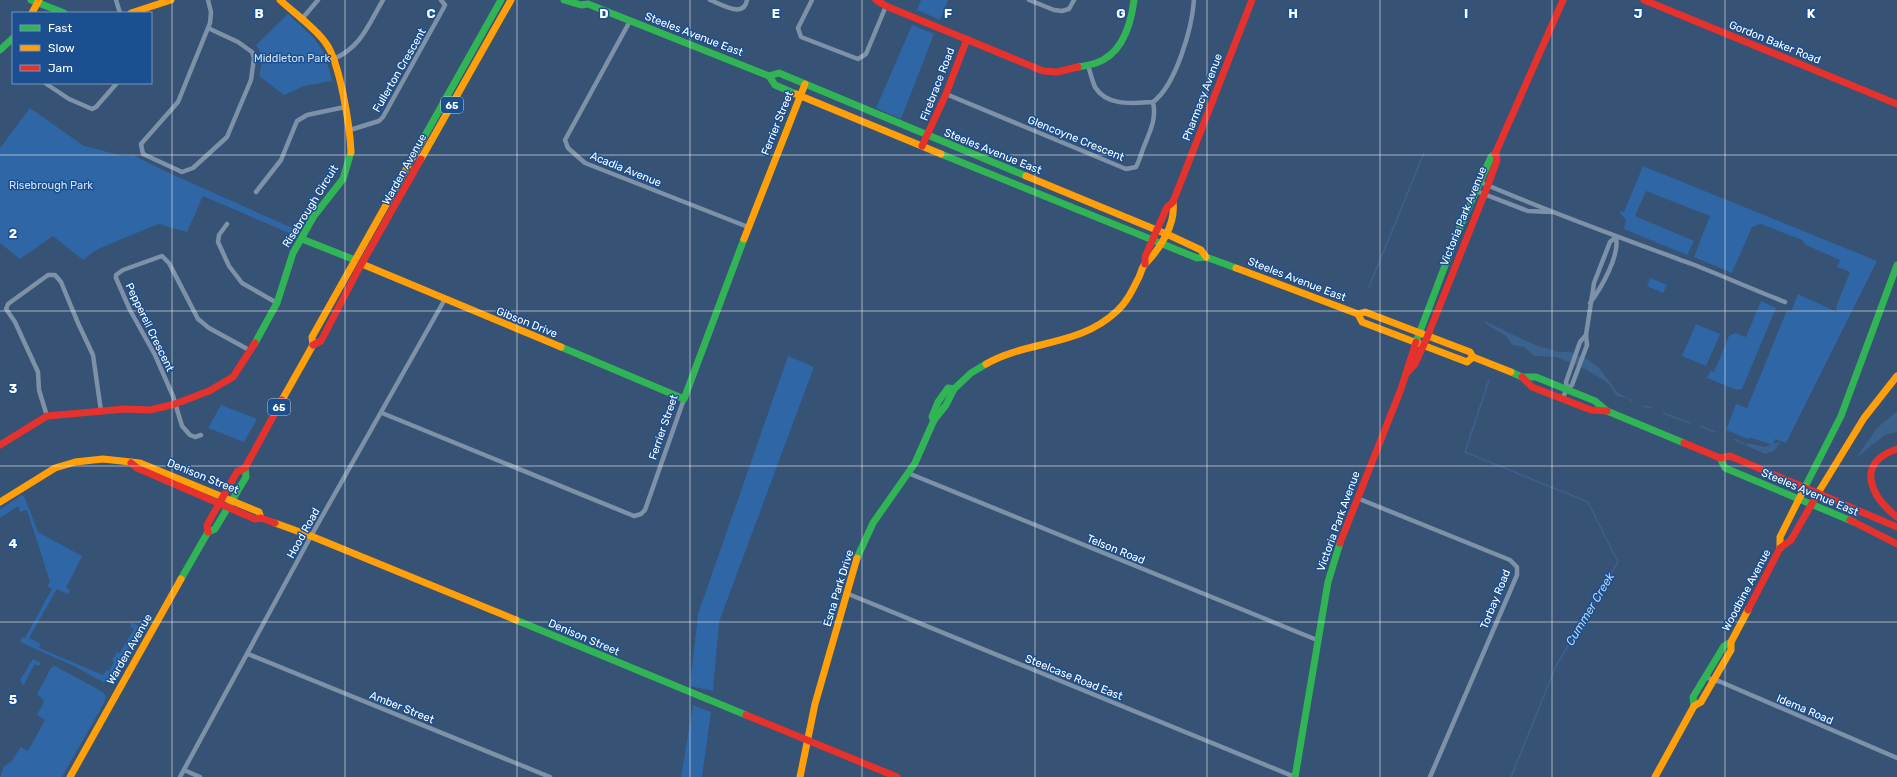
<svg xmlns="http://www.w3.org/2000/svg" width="1897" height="777" font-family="Rubik,sans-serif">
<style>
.green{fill:#2f66a5}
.water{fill:#3b618d}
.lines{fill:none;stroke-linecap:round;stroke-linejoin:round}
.stream{stroke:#3b618d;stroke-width:1.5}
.street{stroke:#7d92a8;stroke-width:4.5}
.fast{stroke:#30b455;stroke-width:7}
.slow{stroke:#ff9f0a;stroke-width:7}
.jam{stroke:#e5322d;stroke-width:7}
.grid{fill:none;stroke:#fff;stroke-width:1;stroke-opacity:0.55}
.labels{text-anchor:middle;stroke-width:3;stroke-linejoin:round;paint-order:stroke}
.shield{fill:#1b4f8f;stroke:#bbcadd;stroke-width:1}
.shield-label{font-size:10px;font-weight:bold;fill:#fff}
.street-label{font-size:11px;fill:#fff;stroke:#1b4f8f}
.park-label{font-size:11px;fill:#cfe3fa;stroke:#1b4f8f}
.water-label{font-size:12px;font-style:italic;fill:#b5d3f5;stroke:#1b4f8f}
.grid-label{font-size:13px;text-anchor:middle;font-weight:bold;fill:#fff;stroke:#1b4f8f;stroke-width:3;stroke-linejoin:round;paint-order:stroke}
</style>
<rect width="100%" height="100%" fill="#365274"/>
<g class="green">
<polygon points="921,0 948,0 940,20 917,10"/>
<path d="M288,14L314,38L325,54L332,81L304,86L284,95L259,76C262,63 264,56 256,45Z"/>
<polygon points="912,25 934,34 901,119 876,108"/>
<polygon points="30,108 84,146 123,156 133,155 167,172 299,231 296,236 203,196 187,232 158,224 96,250 83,260 53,236 20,259 0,243 0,148"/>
<polygon points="1643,166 1877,261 1786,443 1775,439 1773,445 1752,438 1748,439 1726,430 1736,404 1747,408 1787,310 1791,311 1798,294 1837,312 1836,307 1850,272 1837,267 1840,260 1806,245 1802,240 1761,224 1752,227 1732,273 1694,257 1710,216 1646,191 1635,216 1694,241 1687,255 1624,229 1626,220 1620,213 1620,211 1624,212"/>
<polygon points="1650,278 1667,285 1663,293 1647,286"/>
<polygon points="1761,301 1776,308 1742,389 1737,390 1707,378 1710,371 1714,372 1729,336 1735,333 1746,337"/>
<polygon points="1696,324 1720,334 1706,366 1682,356"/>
<polygon points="788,356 814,367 719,622 713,691 690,686 698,614"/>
<polygon points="221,405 257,419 244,442 208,428"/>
<polygon points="22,495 25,498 38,532 82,556 66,588 70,590 68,594 57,589 29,638 41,644 39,648 103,675 106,670 109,671 114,662 112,660 117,652 120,653 134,629 130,626 132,622 141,628 108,683 103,682 76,667 20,642 22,637 25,638 52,589 47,586 50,582 27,510 20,512 18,506 0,518 0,509"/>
<polygon points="33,659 41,663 39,666 35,664 23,686 20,680"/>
<polygon points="55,666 103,692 106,697 104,703 62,777 0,777 4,766 11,762 21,747 28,751 45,720 37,715 44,702 42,698 37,694 51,668"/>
<polygon points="693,705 711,712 702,777 681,777"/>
</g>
<g class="water">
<polygon points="1484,321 1535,345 1559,352 1571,352 1589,360 1599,368 1618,393 1628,398 1617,396 1608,383 1585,369 1556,357 1534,356 1524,347 1512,345 1506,336 1486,324"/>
<polygon points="1897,411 1897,432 1885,435 1856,458 1877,428"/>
<polygon points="1781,441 1774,451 1765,454 1745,445 1748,443 1765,447"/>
</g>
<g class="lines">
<g class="stream">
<polyline points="1369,287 1424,153"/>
<polyline points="1489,380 1465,452 1588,502 1618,562 1556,666 1511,777"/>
<polyline points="1628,398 1632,401"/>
<polyline points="1644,406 1651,408"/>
<polyline points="1663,413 1690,423"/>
<polyline points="1700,426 1715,432"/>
<polyline points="1734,439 1745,444"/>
</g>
<g class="street">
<polyline points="116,0 120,13"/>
<polyline points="208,0 211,12 210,23 178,102 141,144 143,154 182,172 193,168 227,137 251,80 254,58 252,52 238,42 208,28"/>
<path d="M710,0C721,4 744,19 747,0"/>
<polyline points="812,0 798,28 801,37 858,59 866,54 886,6"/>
<polyline points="1029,0 1054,10 1062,11 1069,9 1074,0"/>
<polyline points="301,20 318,0"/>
<polyline points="630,21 565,140 568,148 585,163 748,227"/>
<path d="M334,59C362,46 368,25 383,0"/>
<path d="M1088,65C1090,72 1092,80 1095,87C1107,107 1134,103 1153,102C1176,85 1192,28 1194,0"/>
<polyline points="45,83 69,99 92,109 96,107 117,83"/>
<path d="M946,94L1126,169L1136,167C1139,161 1141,155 1143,149C1149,133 1157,120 1153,102"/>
<polyline points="350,130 379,121 383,117 443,9 445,5 441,0"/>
<path d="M1480,182C1549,212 1621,238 1692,264C1723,276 1754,290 1785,302"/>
<polyline points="1476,191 1528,211 1551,212"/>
<polyline points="256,192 281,160 297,121 307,115 345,107"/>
<polyline points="227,224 219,235 218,242 229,266 242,283 277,303"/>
<path d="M1567,389L1572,385L1587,345L1586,335L1594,283L1610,242L1616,237C1620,256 1601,288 1590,303"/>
<polyline points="1562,399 1567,389 1566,382 1580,342 1586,335"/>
<polyline points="382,413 634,516 641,514 645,510 684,399"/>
<polyline points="47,416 39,390 38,372 15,322 6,309 8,304 48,275 55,275 61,282 78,323 93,355 101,411"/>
<polyline points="201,435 195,437 190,435 182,426 173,396 155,355 130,310 116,278 116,275 123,270 162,256 169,263 198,319 209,328 251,351"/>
<polyline points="908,473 1317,640"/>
<polyline points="1357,498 1510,560 1517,567 1517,575 1430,777"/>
<polyline points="846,593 1295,777"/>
<polyline points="248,654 550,777"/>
<polyline points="1705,677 1721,682 1897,758"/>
<polyline points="184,770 200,777"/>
<polyline points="180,777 311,536 445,299"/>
</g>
<g class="fast">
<polyline points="31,0 64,13"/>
<polyline points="564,0 581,5 588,4 769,76 775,85 796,94"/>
<polyline points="0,50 13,38"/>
<path d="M1078,67C1084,66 1090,65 1096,63C1122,54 1131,24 1134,0"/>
<polyline points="769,76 779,73 1026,176"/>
<polyline points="423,139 501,0"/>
<polyline points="941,154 1197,258 1206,257 1236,268"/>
<polyline points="302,239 355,260"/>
<polyline points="1416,342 1457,234 1491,157 1495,154"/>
<polyline points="255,343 277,303 293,253 314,216 343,179 351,152"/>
<polyline points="561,347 684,399 744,239"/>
<polyline points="1511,372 1522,377 1536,377 1595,401 1607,411 1684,443"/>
<polyline points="934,420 932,417 938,402 948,388 954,389"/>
<polyline points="1720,458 1725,468 1854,522"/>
<polyline points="1805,487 1841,416 1897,265"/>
<polyline points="857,558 873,523 915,463 934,420 946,405 954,389 971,373 986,364"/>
<polyline points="181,579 208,532 215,529 246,477 245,468"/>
<polyline points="516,620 746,715"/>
<polyline points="1694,706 1693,697 1724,646 1731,642"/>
<polyline points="1295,777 1328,582 1340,543"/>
</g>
<g class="slow">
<path d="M280,0C294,13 314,27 325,42C340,61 350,127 351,152"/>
<polyline points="32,13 39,0"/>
<polyline points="131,13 171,0"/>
<polyline points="796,94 941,154"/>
<polyline points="421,159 511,0"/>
<polyline points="1026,176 1171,236 1201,250 1206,257"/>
<polyline points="744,239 805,84"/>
<polyline points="362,264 561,347"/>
<polyline points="1236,268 1358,314 1365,312 1470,352 1473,357 1511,372"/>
<polyline points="1358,314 1362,322 1467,362 1473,357"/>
<path d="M986,364C1028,340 1079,347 1117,311C1127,302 1133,289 1139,277C1141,273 1142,267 1145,264C1160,249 1176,224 1173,202"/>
<polyline points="282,400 313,345 312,337 423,139"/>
<polyline points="1818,493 1864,418 1897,376"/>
<polyline points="0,502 55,468 75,462 103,459 140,463 259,512 261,518"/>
<polyline points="275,523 311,536 516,620"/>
<polyline points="1780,548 1780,537 1805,487"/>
<polyline points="70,777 181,579"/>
<polyline points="800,777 815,704 857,558"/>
<polyline points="1655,777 1694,706 1701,702 1731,650 1731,642 1748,610"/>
</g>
<g class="jam">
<polyline points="876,0 886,6 1043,71 1057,72 1078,67"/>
<polyline points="1644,0 1897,104"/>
<polyline points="922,146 946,94 967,39"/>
<polyline points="1495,154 1563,0"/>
<polyline points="1145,264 1145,257 1167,207 1173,202 1252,0"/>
<polyline points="313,345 321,341 357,272 421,159"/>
<polyline points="1407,373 1415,364 1428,335 1488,185 1497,160 1496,154"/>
<polyline points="1522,377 1532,387 1591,410 1607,411"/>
<polyline points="1684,443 1720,458 1730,456 1897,527"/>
<polyline points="0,445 47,416 125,409 150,410 175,404 209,391 233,377 255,343"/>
<path d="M1897,449C1855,463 1870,496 1897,517"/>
<polyline points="131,463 137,468 255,519 261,518 275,523"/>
<polyline points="1850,520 1897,544"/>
<polyline points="208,532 207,525 237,472 245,468 282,400"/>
<polyline points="1340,543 1401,389 1416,342"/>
<polyline points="1748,610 1780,548 1791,540 1818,493"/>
<polyline points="746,715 897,777"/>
</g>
</g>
<path class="grid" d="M172,0V777M345,0V777M517,0V777M690,0V777M862,0V777M1035,0V777M1207,0V777M1380,0V777M1552,0V777M1725,0V777M0,155H1897M0,311H1897M0,466H1897M0,622H1897"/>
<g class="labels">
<g class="shield">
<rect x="441" y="97" width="22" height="16" rx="3"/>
<rect x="268" y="399" width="22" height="16" rx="3"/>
</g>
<g class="shield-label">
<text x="452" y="109">65</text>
<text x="279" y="411">65</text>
</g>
<g class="street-label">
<text transform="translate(694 34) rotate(21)" y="4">Steeles Avenue East</text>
<text transform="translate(1775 42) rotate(22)" y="4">Gordon Baker Road</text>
<text transform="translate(399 70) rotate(-60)" y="4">Fullerton Crescent</text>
<text transform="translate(937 84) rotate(-69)" y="4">Firebrace Road</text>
<text transform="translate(1202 97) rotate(-69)" y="4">Pharmacy Avenue</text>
<text transform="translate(777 123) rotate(-68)" y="4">Ferrier Street</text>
<text transform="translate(1076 138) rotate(22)" y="4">Glencoyne Crescent</text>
<text transform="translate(993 151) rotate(22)" y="4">Steeles Avenue East</text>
<text transform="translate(404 169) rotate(-61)" y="4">Warden Avenue</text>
<text transform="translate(626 169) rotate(22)" y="4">Acadia Avenue</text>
<text transform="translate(310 206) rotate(-58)" y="4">Risebrough Circuit</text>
<text transform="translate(1463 216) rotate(-68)" y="4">Victoria Park Avenue</text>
<text transform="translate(1297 279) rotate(21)" y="4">Steeles Avenue East</text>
<text transform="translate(527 322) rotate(22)" y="4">Gibson Drive</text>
<text transform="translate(150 327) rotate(64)" y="4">Pepperell Crescent</text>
<text transform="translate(663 427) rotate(-71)" y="4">Ferrier Street</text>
<text transform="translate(203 476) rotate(22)" y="4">Denison Street</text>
<text transform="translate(1810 492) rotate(23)" y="4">Steeles Avenue East</text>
<text transform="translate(1338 521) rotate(-70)" y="4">Victoria Park Avenue</text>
<text transform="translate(303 533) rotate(-61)" y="4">Hood Road</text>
<text transform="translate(1116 549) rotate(22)" y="4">Telson Road</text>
<text transform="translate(838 588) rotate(-73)" y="4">Esna Park Drive</text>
<text transform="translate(1746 590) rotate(-62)" y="4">Woodbine Avenue</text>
<text transform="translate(1495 599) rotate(-68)" y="4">Torbay Road</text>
<text transform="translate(584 637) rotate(23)" y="4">Denison Street</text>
<text transform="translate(129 649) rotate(-60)" y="4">Warden Avenue</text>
<text transform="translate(1074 677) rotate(22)" y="4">Steelcase Road East</text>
<text transform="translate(402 707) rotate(22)" y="4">Amber Street</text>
<text transform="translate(1805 709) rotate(23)" y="4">Idema Road</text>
</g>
<g class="park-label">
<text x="292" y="62">Middleton Park</text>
<text x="51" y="189">Risebrough Park</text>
</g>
<g class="water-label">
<text transform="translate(1590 609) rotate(-59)" y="4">Cummer Creek</text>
</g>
</g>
<g class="grid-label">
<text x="259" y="18">B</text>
<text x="431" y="18">C</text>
<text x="604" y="18">D</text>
<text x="776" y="18">E</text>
<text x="948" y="18">F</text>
<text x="1121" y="18">G</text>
<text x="1293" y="18">H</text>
<text x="1466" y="18">I</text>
<text x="1638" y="18">J</text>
<text x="1811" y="18">K</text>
<text x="13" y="238">2</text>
<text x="13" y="393">3</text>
<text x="13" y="548">4</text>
<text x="13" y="704">5</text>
</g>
<rect x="12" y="12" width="140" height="72" fill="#1b4f8f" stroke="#7695bc"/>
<rect x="20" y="25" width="20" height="6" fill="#30b455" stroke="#7695bc"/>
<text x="48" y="32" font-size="12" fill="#ffffff">Fast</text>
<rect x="20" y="45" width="20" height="6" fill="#ff9f0a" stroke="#7695bc"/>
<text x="48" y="52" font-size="12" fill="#ffffff">Slow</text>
<rect x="20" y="65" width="20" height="6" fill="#e5322d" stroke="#7695bc"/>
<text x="48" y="72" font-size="12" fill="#ffffff">Jam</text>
</svg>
